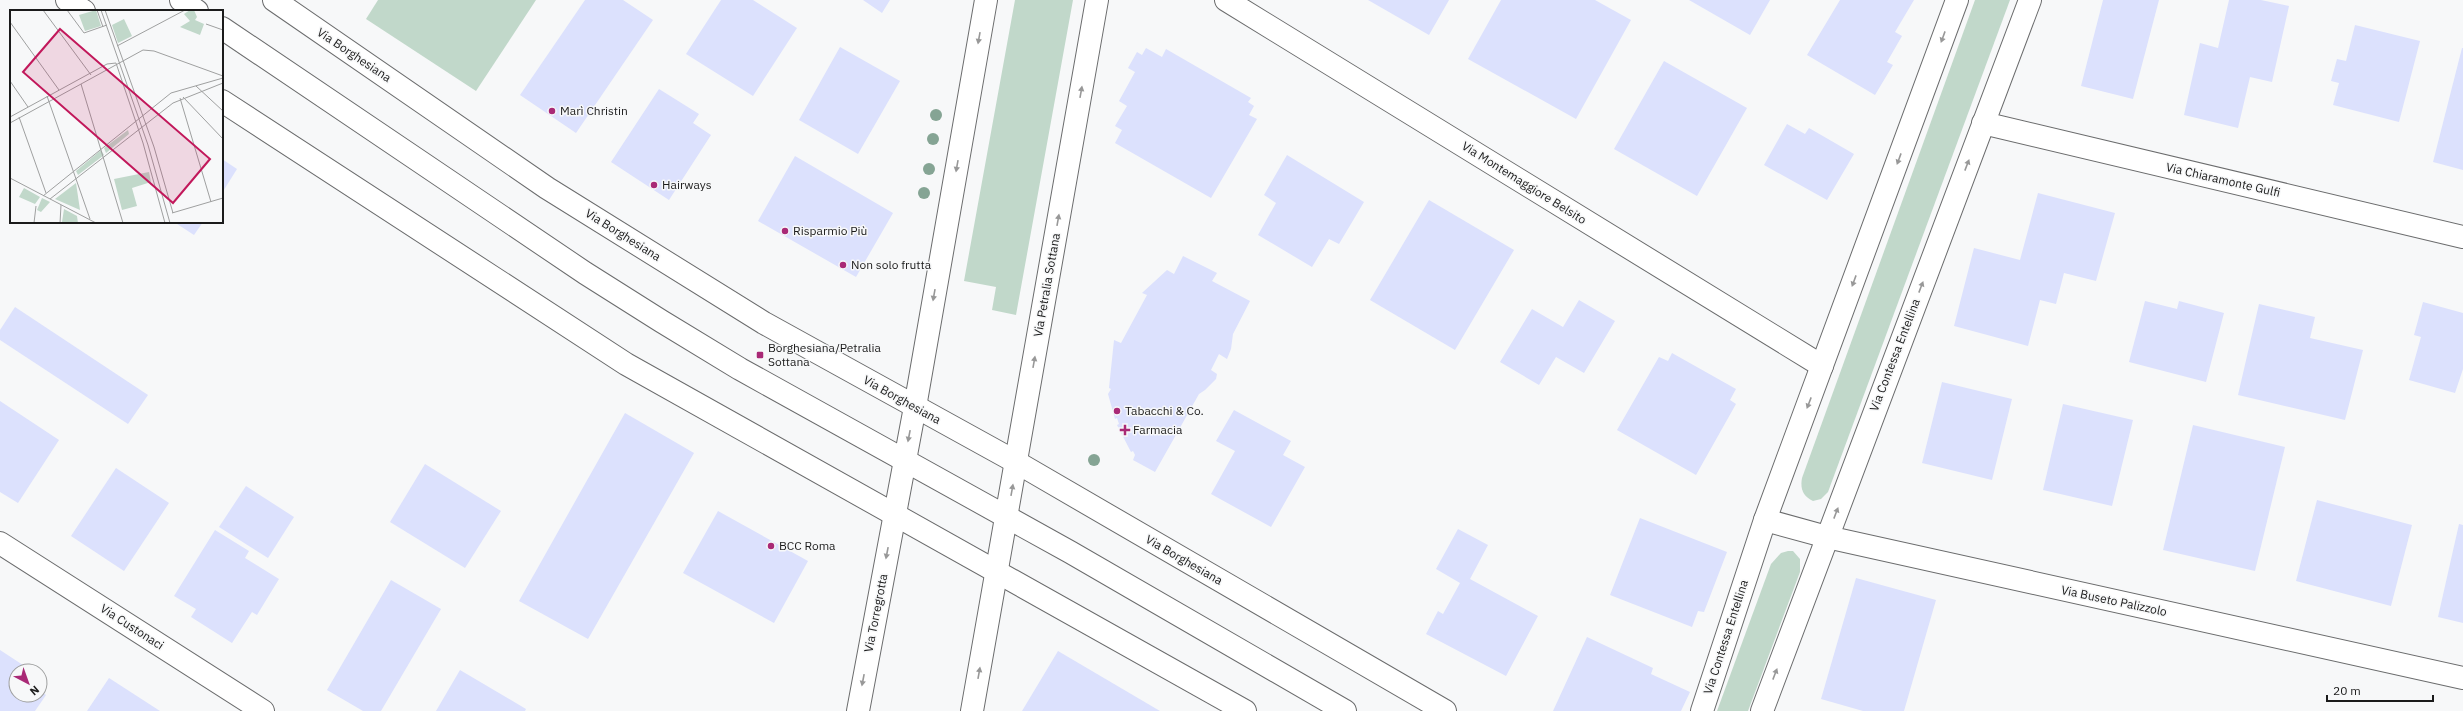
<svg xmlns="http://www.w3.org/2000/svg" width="2463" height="711" font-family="'IBM Plex Sans',sans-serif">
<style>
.green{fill:#c1d8ca}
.building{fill:#dce1fd}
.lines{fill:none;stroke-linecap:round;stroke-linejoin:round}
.minor-casing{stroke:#6b6c6d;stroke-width:24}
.minor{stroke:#fff;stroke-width:22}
.tree{fill:#85a494}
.oneway{fill:#989898}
.poi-dot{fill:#a92976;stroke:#f7f8f9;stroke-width:1.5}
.labels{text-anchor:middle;stroke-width:3;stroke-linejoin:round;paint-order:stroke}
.street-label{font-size:12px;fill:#1b1b1b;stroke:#f7f8f9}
.poi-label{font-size:12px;fill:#1b1b1b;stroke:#f7f8f9;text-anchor:start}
.inset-road{fill:none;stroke:#9fa0a0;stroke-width:1}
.view{fill:#c2185b;fill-opacity:0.15;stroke:#c2185b;stroke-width:2}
.inset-edge{fill:none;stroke:#1b1b1b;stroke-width:2}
</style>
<rect width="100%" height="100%" fill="#f7f8f9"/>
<g class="green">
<polygon points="378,0 536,0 476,91 366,19"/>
<polygon points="1015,0 1073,0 1016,315 992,310 996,287 964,281"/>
<path d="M1975,0H2010L1828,492L1821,499L1813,501C1803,496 1800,489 1802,478Z"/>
<polygon points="1788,551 1793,551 1800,559 1800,572 1748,711 1717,711 1771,564 1781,553"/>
</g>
<g class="building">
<polygon points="585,0 623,0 653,20 576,133 520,95"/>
<polygon points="721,0 753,0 797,28 753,96 686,54"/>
<polygon points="863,0 890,0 882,13"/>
<polygon points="1368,0 1449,0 1429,35"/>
<polygon points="1501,0 1595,0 1631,20 1576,119 1468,59"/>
<polygon points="1689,0 1770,0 1750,35"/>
<polygon points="1840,0 1914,0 1895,32 1902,36 1887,62 1893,65 1875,95 1807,55"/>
<polygon points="2103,0 2159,0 2133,99 2081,86"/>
<polygon points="2229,0 2261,0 2289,6 2272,82 2250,77 2238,128 2184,115 2200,43 2218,48"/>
<polygon points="2355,25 2420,41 2399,122 2333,105 2339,83 2331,81 2337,59 2346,61"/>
<polygon points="840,47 900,81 858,154 799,120"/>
<polygon points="1146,48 1162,57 1166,49 1251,98 1248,102 1254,106 1249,115 1257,119 1211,198 1115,143 1122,130 1115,126 1127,106 1119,101 1135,72 1128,68 1137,52 1142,55"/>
<polygon points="2462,48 2463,48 2463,170 2433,162"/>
<polygon points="1664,61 1747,108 1697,196 1614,149"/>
<polygon points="659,89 699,114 693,123 711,135 669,200 611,162"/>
<polygon points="1787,124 1805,134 1809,128 1854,154 1827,200 1764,165"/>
<polygon points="1287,155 1364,202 1339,244 1329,239 1312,267 1258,235 1276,203 1264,195"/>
<polygon points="795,156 893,213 856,277 758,221"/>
<polygon points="222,159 237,169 222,193"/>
<polygon points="2038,193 2115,213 2096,281 2064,273 2056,304 2040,300 2028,346 1954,326 1974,248 2020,260"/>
<polygon points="1429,200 1514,250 1455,350 1370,300"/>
<polygon points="174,222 203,222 194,235"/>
<polygon points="1183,256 1217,273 1212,281 1250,301 1233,334 1231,349 1227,359 1219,354 1211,370 1217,374 1216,379 1205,390 1199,394 1155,472 1133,460 1135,455 1133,451 1131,452 1117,425 1119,424 1117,418 1115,419 1108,394 1111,389 1109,388 1114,340 1121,343 1147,295 1142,293 1167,270 1174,274"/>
<polygon points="1579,300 1615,321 1584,373 1556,357 1539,385 1500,362 1532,309 1563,327"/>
<polygon points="2145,301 2177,309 2179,301 2224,313 2206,382 2129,362"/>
<polygon points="2423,302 2463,313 2463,369 2455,393 2409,380 2421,337 2414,335"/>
<polygon points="2259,304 2315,317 2310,338 2363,350 2345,420 2238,395"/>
<polygon points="15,307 148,395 128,424 0,340 0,330"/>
<polygon points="1672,353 1736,389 1730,400 1736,404 1696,475 1617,430 1659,357 1668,361"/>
<polygon points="1942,382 2012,399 1992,480 1922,463"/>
<polygon points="0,401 59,440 18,503 0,492"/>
<polygon points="2063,404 2133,420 2112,506 2043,490"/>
<polygon points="1234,410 1291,441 1283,455 1305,467 1271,527 1211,494 1235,451 1216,441"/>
<polygon points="625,413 694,453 588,639 519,601"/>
<polygon points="2193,425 2285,447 2255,571 2163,550"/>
<polygon points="425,464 501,511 465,568 390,522"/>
<polygon points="116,468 169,503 124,571 71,536"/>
<polygon points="246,486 294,517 268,558 219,527"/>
<polygon points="2317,500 2412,525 2391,606 2296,581"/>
<polygon points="718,511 808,561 774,623 683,573"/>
<polygon points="1640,518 1727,552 1704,612 1698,611 1692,627 1610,595"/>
<polygon points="2459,524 2463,525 2463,623 2438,617"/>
<polygon points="1458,529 1488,545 1470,579 1538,616 1506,676 1426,634 1438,611 1443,614 1460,583 1436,569"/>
<polygon points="215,530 249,551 245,558 279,579 257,615 252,612 232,643 191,617 196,609 174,596"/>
<polygon points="1856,578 1936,600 1904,711 1863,711 1821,699"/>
<polygon points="391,580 441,609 381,711 363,711 327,690"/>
<polygon points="1587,637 1653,668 1651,674 1690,692 1681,711 1553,711"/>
<polygon points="0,650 26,667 23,671 16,671 16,695 40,695 40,690 46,695 35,711 0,711"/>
<polygon points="1058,651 1160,711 1022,711"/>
<polygon points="460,670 526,709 525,711 436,711"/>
<polygon points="109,678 160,711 87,711"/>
</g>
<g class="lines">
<g class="minor-casing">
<g id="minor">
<polyline points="67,0 84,11"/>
<polyline points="181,0 197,11"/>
<polyline points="274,0 547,188 764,323 1016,462 1445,711"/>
<polyline points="1226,0 1822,366"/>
<polyline points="222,28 585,273 661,321 740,369 1070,552 1345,711"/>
<polyline points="222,101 626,364 1245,711"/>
<polyline points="1983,123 2463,237"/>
<polyline points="1765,520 1827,537 2463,678"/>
<polyline points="0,543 263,711"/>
<polyline points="858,711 915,407 986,0"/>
<polyline points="972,711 1097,0"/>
<polyline points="1702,711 1765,520 1957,0"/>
<polyline points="1762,711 2030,0"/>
</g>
</g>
<use href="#minor" class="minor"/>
</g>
<g class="tree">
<circle cx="936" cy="115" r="6"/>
<circle cx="933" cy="139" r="6"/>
<circle cx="929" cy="169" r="6"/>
<circle cx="924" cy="193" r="6"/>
<circle cx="1094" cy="460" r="6"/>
</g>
<defs><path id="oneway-solid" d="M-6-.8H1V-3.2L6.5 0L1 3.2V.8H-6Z"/></defs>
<g class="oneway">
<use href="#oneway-solid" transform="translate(1943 37) rotate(110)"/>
<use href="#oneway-solid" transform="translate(979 38) rotate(100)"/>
<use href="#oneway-solid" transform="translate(1081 92) rotate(-80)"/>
<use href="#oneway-solid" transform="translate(1899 159) rotate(110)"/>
<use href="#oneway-solid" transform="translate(1967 165) rotate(-69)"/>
<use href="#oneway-solid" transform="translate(957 166) rotate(100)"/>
<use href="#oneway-solid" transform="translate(1058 220) rotate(-80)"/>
<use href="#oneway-solid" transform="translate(1854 281) rotate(110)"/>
<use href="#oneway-solid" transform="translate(1921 287) rotate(-69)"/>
<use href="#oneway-solid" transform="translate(934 295) rotate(100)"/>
<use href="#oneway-solid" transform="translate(1034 362) rotate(-80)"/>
<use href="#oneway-solid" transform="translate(1809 403) rotate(111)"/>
<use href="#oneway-solid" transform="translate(909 436) rotate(101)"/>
<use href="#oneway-solid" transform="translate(1012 490) rotate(-80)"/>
<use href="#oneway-solid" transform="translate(1836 513) rotate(-69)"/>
<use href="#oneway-solid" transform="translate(887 553) rotate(101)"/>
<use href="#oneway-solid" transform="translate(979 673) rotate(-80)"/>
<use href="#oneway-solid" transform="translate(1775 674) rotate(-69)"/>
<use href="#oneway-solid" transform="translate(863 680) rotate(101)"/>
</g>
<g class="poi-dot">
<circle cx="552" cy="111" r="4"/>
<circle cx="654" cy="185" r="4"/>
<circle cx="785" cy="231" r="4"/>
<circle cx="843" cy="265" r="4"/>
<rect x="756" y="351" width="8" height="8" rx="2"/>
<circle cx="1117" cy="411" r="4"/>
<path d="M1123 424h4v4h4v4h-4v4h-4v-4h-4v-4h4z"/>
<circle cx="771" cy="546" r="4"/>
</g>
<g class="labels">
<g class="street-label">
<text transform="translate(354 55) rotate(34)" y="4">Via Borghesiana</text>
<text transform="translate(2223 180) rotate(13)" y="4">Via Chiaramonte Gulfi</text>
<text transform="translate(1524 183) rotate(32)" y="4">Via Montemaggiore Belsito</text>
<text transform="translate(623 235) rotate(32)" y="4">Via Borghesiana</text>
<text transform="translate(1047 285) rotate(-80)" y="4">Via Petralia Sottana</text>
<text transform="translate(1895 355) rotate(-69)" y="4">Via Contessa Entellina</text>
<text transform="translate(902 400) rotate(29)" y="4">Via Borghesiana</text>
<text transform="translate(1184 560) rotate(30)" y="4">Via Borghesiana</text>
<text transform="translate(2114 601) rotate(12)" y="4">Via Buseto Palizzolo</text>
<text transform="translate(876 613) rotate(-79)" y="4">Via Torregrotta</text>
<text transform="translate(132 627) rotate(33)" y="4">Via Custonaci</text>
<text transform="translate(1726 637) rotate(-72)" y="4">Via Contessa Entellina</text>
</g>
<g class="poi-label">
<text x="560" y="115">Marì Christin</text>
<text x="662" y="189">Hairways</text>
<text x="793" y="235">Risparmio Più</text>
<text x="851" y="269">Non solo frutta</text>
<text x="768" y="352">Borghesiana/Petralia<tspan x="768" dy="14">Sottana</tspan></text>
<text x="1125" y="415">Tabacchi &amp; Co.</text>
<text x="1133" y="434">Farmacia</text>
<text x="779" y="550">BCC Roma</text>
</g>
</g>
<g transform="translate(10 10)">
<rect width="213" height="213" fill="#f7f8f9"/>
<path d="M86,0L91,16L75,21L69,5ZM180,0H184L187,7L185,10L194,14L190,25L170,17L180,11L174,4ZM114,9L122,26L108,33L102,15ZM118,120L119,124L96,143L94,138ZM91,140L94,145L68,165L66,161ZM139,162L141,172L122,178L127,196L112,200L104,169ZM66,173L70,200L45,189ZM14,178L30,187L25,194L9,187ZM32,188L40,192L31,202L27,200ZM54,199L67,206L68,213L52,212Z" fill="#c1d8ca"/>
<path class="inset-road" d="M33,0L81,65M57,0L74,23L97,15M87,0L93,17M91,0L138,135L160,213M95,0L144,137L163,203M0,12L49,80M196,14L213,20M107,36L175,0M106,53L133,133L155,213M0,71L18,97M71,74L113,213M186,76L213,101M37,86L80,209M173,87L213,129M170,88L201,192M0,107L97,54L106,53M9,107L36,183M0,113L133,40L144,41L213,66M0,168L86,213M33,186L161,83L213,68M40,189L163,93L213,73M162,203L213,188M24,213L26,196M50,213L51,195"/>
<path class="view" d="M50,19L200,149L163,193L13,62Z"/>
<rect width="213" height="213" class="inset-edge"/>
</g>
<g transform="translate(28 683) rotate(139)"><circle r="19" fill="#f7f8f9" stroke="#9fa0a0"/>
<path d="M0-3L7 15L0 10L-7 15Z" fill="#a92976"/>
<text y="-6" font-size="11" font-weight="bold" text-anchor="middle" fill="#1b1b1b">N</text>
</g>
<path d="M2327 695v6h106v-6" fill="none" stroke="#1b1b1b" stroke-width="2"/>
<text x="2333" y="695" font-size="12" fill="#1b1b1b" stroke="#f7f8f9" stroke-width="3" paint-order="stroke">20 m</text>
</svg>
